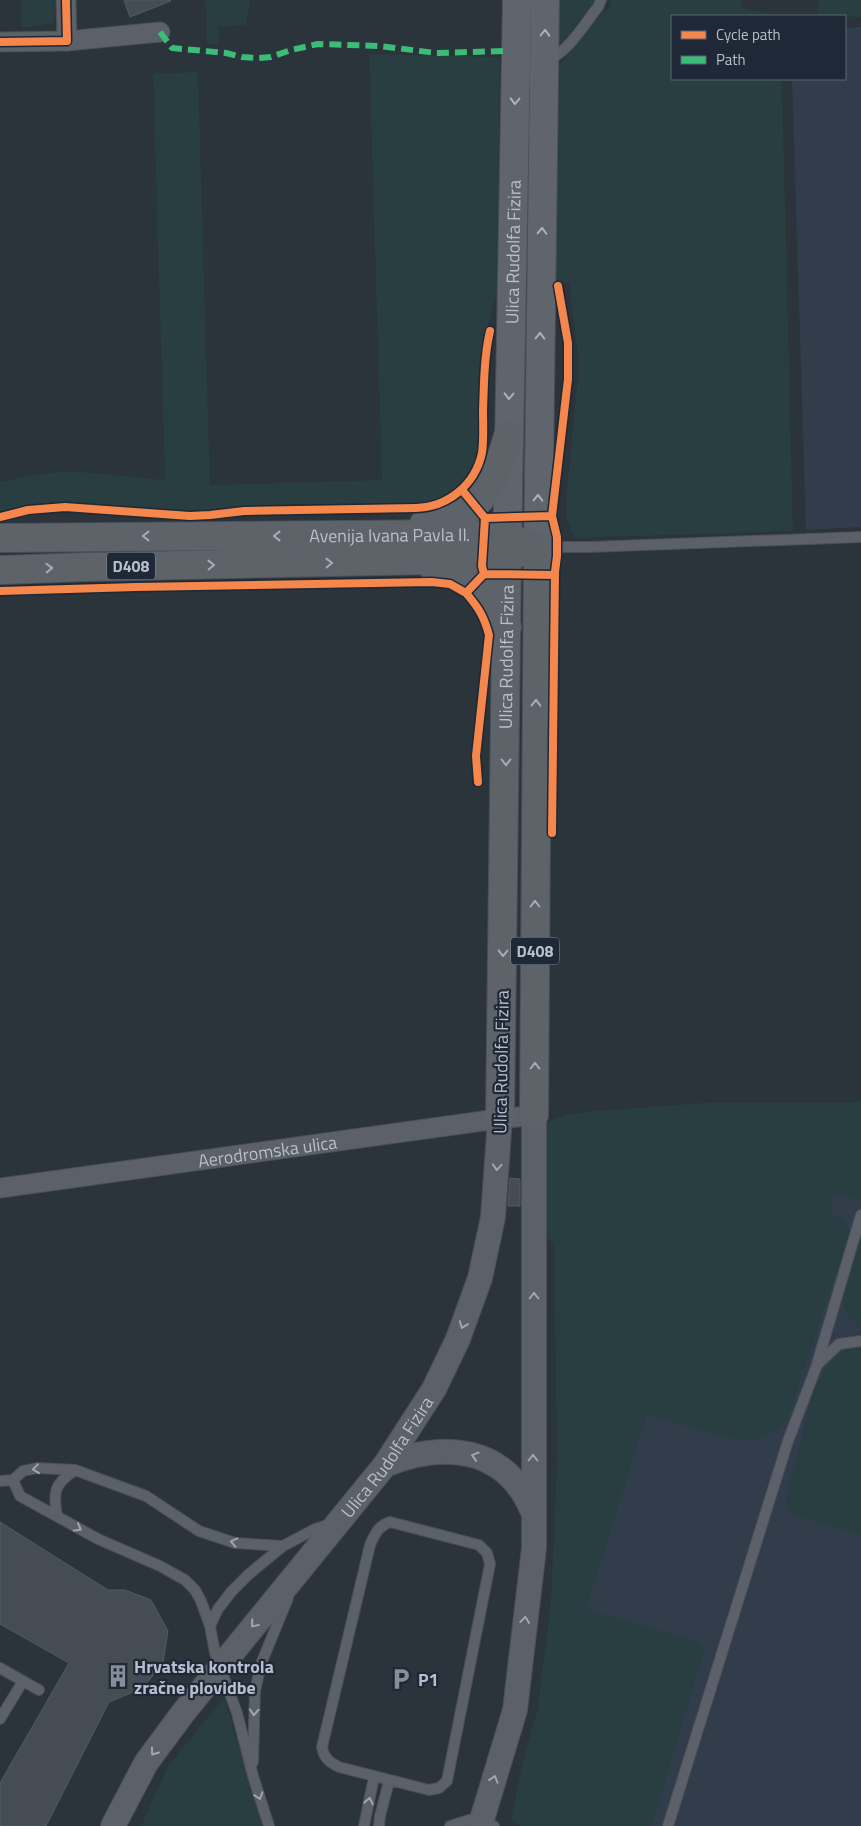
<svg xmlns="http://www.w3.org/2000/svg" width="861" height="1826" viewBox="0 0 861 1826" font-family="'Titillium Web',sans-serif">
<style>
.airport{fill:#323d4b}
.green{fill:#283e41}
.building{fill:#454c53;stroke:#535a62}
.lines{fill:none;stroke-linecap:round;stroke-linejoin:round}
.service-casing{stroke:#494f55;stroke-width:12}
.minor-casing{stroke:#494f55;stroke-width:21}
.tertiary-casing{stroke:#494f55;stroke-width:26}
.secondary-casing{stroke:#494f55;stroke-width:30}
.primary-casing{stroke:#494f57;stroke-width:30}
.service{stroke:#5c6068;stroke-width:10}
.minor{stroke:#5c6068;stroke-width:19}
.tertiary{stroke:#5c6068;stroke-width:24}
.secondary{stroke:#60656d;stroke-width:28}
.primary{stroke:#5e636a;stroke-width:28}
.quiet{stroke:#3abd76;stroke-width:6;stroke-dasharray:12 6;stroke-linecap:butt}
.cycleway-casing{stroke:#1e2836;stroke-width:11}
.cycleway{stroke:#f5874c;stroke-width:8}
.oneway{stroke:#a9b2bd}
.oneway2{stroke:#a4adb8}
.oneway3{stroke:#a0a7b2}
.labels{text-anchor:middle;dominant-baseline:central;stroke-width:4.5;stroke-linejoin:round;paint-order:stroke}
.shield{fill:#1e2836;stroke:#88929e;stroke-width:1}
.shield-label{font-size:16px;font-weight:bold;fill:#b6bfcb}
.street-label{font-size:18px;fill:#b6bfcb;stroke:#1e2836}
.poi-label{font-size:18px;font-weight:bold;fill:#b6bfcb;stroke:#1e2836;text-anchor:start}
</style>
<rect width="100%" height="100%" fill="#2b333b"/>
<path class="airport" d="M861 27V527L806 530 792 79H845V28Z
M861 1112V1826H523L569 1539 575 1133Z"/>
<path class="green" d="M22 0H55L54 23 22 28Z
M206 0H250L246 25 219 27 218 45 207 44Z
M556 0H596L562 42H558Z
M610 0H741V7L773 16H672V79H782L793 531 574 538 567 519V489L579 365 569 282 551 281 558 65 566 58 583 32 610 6Z
M818 0H861V17L818 16Z
M369 54 496 57 500 60 497 293 485 335 480 363 478 448 474 462 469 474 460 484 438 499 420 503 249 505 207 511 191 512 60 503 35 504 0 513V482C23 477 45 472 69 472 101 472 133 478 165 480L153 74 198 72 210 485 382 480Z
M861 1102V1200L835 1195 830 1214 843 1219 850 1230 788 1419C778 1428 770 1437 756 1439 732 1444 672 1421 647 1414L586 1609 700 1642 704 1650 652 1826H521L511 1821 522 1765 538 1707 551 1600 557 1462 554 1243 542 1234V1129L548 1122 566 1115 594 1111 703 1103Z
M861 1237V1328C855 1323 848 1317 845 1310 839 1294 856 1254 861 1237Z
M861 1348V1535L791 1514 785 1500 815 1386 829 1362 848 1349Z
M224 1698 264 1826H141L168 1766Z"/>
<path class="building" d="M124 0H170L171 1 130 17Z
M510 1178 520 1179V1206H508Z
M0 1522 108 1590H125L151 1600 168 1631 163 1662 143 1688 109 1702 46 1826H0V1783L69 1663 0 1624Z"/>
<g class="lines">
<defs>
<path id="service" d="M547 60C567 54 585 23 598 7L601 0
M540 547H590L861 537
M817 1364 861 1215
M13 1480 20 1496 98 1539 160 1566 185 1580 195 1590 201 1601 210 1626
M0 1481 13 1480 23 1471 37 1468 75 1470 146 1496 199 1531 235 1543 283 1546
M57 1516C53 1492 54 1484 75 1470
M390 1522 479 1545 487 1553 490 1564 447 1781 439 1788 429 1790 339 1767C329 1762 324 1758 322 1747L370 1545C375 1534 378 1526 390 1522Z
M0 1668 39 1690
M0 1719 23 1681
M253 1762 255 1691 261 1664 288 1598
M269 1826 253 1776 237 1713 215 1653 210 1626 218 1609 232 1591 249 1574 283 1546 315 1529 331 1524
M364 1826 374 1777
M379 1826 380 1816 389 1781
M450 1826 469 1820 494 1826
M668 1826 788 1441 817 1365 839 1344 861 1341"/>
<g id="minor">
<path d="M66 0 67 41"/>
<path d="M0 42 67 41 160 32"/>
<path id="s1" d="M0 1188 483 1121 534 1115"/>
</g>
<g id="tertiary">
<path d="M385 1465C443 1441 505 1446 532 1510"/>
<path id="s2" d="M113 1826 146 1763 183 1713 385 1465 434 1389 458 1339 480 1278 493 1217 500 1118"/>
<path d="M480 1826 515 1710 534 1548V1115"/>
</g>
<g id="secondary">
<path d="M538 547 545 0"/>
<path id="s3" d="M507 556 517 0"/>
</g>
<g id="primary">
<path d="M424 524C479 522 495 483 508 436"/>
<path id="s4" d="M0 538 466 534 508 538 538 547"/>
<path d="M434 569C475 570 490 594 507 627"/>
<path d="M0 570 85 567 483 559 507 556 525 551"/>
<path d="M534 1115 538 547"/>
<path id="s5" d="M500 1118 507 556"/>
</g>
</defs>
<use href="#service" class="service-casing"/>
<use href="#minor" class="minor-casing"/>
<use href="#tertiary" class="tertiary-casing"/>
<use href="#secondary" class="secondary-casing"/>
<use href="#primary" class="primary-casing"/>
<use href="#service" class="service"/>
<use href="#minor" class="minor"/>
<use href="#tertiary" class="tertiary"/>
<use href="#secondary" class="secondary"/>
<use href="#primary" class="primary"/>
<path class="quiet" d="M160 32 172 48 226 53 242 57 259 58 271 57 291 50 318 44 380 46 436 53 505 51"/>
<defs>
<path id="cycleway" d="M0 42 67 41 66 0
M462 490 485 518 482 566 484 574
M0 517 28 510 65 507 190 516 210 515 244 511 416 508C448 507 475 485 482 453 484 439 483 425 483 411 484 384 484 357 490 331
M485 518 552 516 568 379V343L558 286
M0 591 136 587 432 582 450 584 466 593 484 574 555 575
M466 593C478 607 484 616 489 635L476 756 478 782
M552 833 555 572 557 556V537L552 516"/>
</defs>
<use href="#cycleway" class="cycleway-casing"/>
<use href="#cycleway" class="cycleway"/>
</g>
<defs><path id="oneway-chevron" d="M-2-3.5L2.5 0L-2 3.5" fill="none" stroke-width="1.6" stroke-linecap="round" stroke-linejoin="round" transform="scale(1.25)"/></defs>
<g class="oneway">
<use href="#oneway-chevron" transform="translate(545 33) rotate(-89)"/>
<use href="#oneway-chevron" transform="translate(515 101) rotate(91)"/>
<use href="#oneway-chevron" transform="translate(542 231) rotate(-89)"/>
<use href="#oneway-chevron" transform="translate(540 336) rotate(-89)"/>
<use href="#oneway-chevron" transform="translate(509 396) rotate(91)"/>
<use href="#oneway-chevron" transform="translate(538 498) rotate(-89)"/>
</g>
<g class="oneway2">
<use href="#oneway-chevron" transform="translate(146 536) rotate(-180)"/>
<use href="#oneway-chevron" transform="translate(277 536) rotate(-180)"/>
<use href="#oneway-chevron" transform="translate(329 563) rotate(-1)"/>
<use href="#oneway-chevron" transform="translate(211 565) rotate(-1)"/>
<use href="#oneway-chevron" transform="translate(49 568) rotate(-2)"/>
<use href="#oneway-chevron" transform="translate(536 703) rotate(-89)"/>
<use href="#oneway-chevron" transform="translate(506 762) rotate(90)"/>
<use href="#oneway-chevron" transform="translate(535 904) rotate(-90)"/>
<use href="#oneway-chevron" transform="translate(503 953) rotate(91)"/>
<use href="#oneway-chevron" transform="translate(535 1066) rotate(-90)"/>
</g>
<g class="oneway3">
<use href="#oneway-chevron" transform="translate(497 1167) rotate(94)"/>
<use href="#oneway-chevron" transform="translate(534 1296) rotate(-90)"/>
<use href="#oneway-chevron" transform="translate(463 1325) rotate(110)"/>
<use href="#oneway-chevron" transform="translate(475 1456) rotate(-163)"/>
<use href="#oneway-chevron" transform="translate(533 1458) rotate(-90)"/>
<use href="#oneway-chevron" transform="translate(36 1469) rotate(173)"/>
<use href="#oneway-chevron" transform="translate(78 1528) rotate(29)"/>
<use href="#oneway-chevron" transform="translate(234 1542) rotate(-167)"/>
<use href="#oneway-chevron" transform="translate(525 1620) rotate(-83)"/>
<use href="#oneway-chevron" transform="translate(254 1624) rotate(130)"/>
<use href="#oneway-chevron" transform="translate(254 1712) rotate(93)"/>
<use href="#oneway-chevron" transform="translate(154 1752) rotate(126)"/>
<use href="#oneway-chevron" transform="translate(494 1779) rotate(-73)"/>
<use href="#oneway-chevron" transform="translate(259 1796) rotate(72)"/>
<use href="#oneway-chevron" transform="translate(369 1801) rotate(-79)"/>
</g>
<defs>
<symbol id="building-bare" viewBox="-9 -9 18 18"><path d="M-4-6H4V6H1V3H-1V6H-4ZM-2.5-4.3h1.7v1.8h-1.7ZM.8-4.3h1.7v1.8H.8ZM-2.5-1h1.7V.8h-1.7ZM.8-1h1.7V.8H.8Z" fill="#858e99" stroke="#1e2836" stroke-width="2.5" paint-order="stroke"/></symbol>
<symbol id="parking-bare" viewBox="-9 -9 18 18"><path d="M-3.5-5.5H1a3.5 3.5 0 0 1 0 7H-1V5.5H-3.5ZM-1-3.4V-.6H.8a1.4 1.4 0 0 0 0-2.8Z" fill="#858e99" stroke="#1e2836" stroke-width="2.5" paint-order="stroke"/></symbol>
</defs>
<g fill-rule="evenodd">
<use href="#building-bare" x="102" y="1660" width="32" height="32"/>
<use href="#parking-bare" x="385" y="1663" width="32" height="32"/>
</g>
<g class="labels">
<g class="shield">
<rect x="107" y="552.5" width="48" height="27" rx="4"/>
<rect x="511" y="937.5" width="48" height="27" rx="4"/>
</g>
<g class="shield-label">
<text x="131" y="566">D408</text>
<text x="535" y="951">D408</text>
</g>
<g class="street-label">
<text stroke="none"><textPath href="#s3" startOffset="304">Ulica Rudolfa Fizira</textPath></text>
<text stroke="none"><textPath href="#s4" startOffset="390">Avenija Ivana Pavla II.</textPath></text>
<text stroke="none"><textPath href="#s5" startOffset="461">Ulica Rudolfa Fizira</textPath></text>
<text transform="translate(501 1062) rotate(-89)">Ulica Rudolfa Fizira</text>
<text stroke="none"><textPath href="#s1" startOffset="270">Aerodromska ulica</textPath></text>
<text stroke="none"><textPath href="#s2" startOffset="461">Ulica Rudolfa Fizira</textPath></text>
</g>
<g class="poi-label">
<text x="134" y="1666">Hrvatska kontrola<tspan x="134" dy="21">zračne plovidbe</tspan></text>
<text x="418" y="1679">P1</text>
</g>
</g>
<rect x="671" y="15" width="175" height="65" fill="#1e2836" stroke="#5b6472"/>
<rect x="681" y="31" width="25" height="8" fill="#f5874c" stroke="#5b6472"/>
<text x="716" y="40" font-size="15" fill="#b6bfcb">Cycle path</text>
<rect x="681" y="56" width="25" height="8" fill="#3abd76" stroke="#5b6472"/>
<text x="716" y="65" font-size="15" fill="#b6bfcb">Path</text>
</svg>
